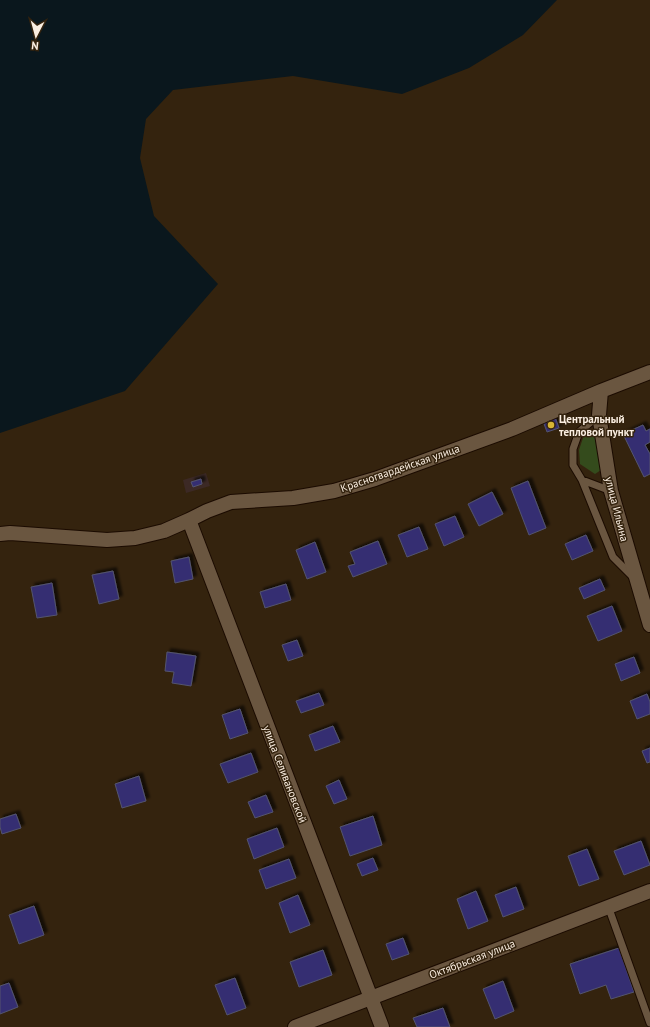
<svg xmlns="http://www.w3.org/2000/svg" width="650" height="1027" viewBox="0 0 650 1027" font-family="'PT Sans',sans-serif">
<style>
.industrial{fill:#3c2925}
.green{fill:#344b1c}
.water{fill:#0a171d}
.building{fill:#362f72;stroke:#53546e;filter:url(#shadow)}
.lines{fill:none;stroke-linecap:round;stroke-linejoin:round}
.lane-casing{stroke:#1b0b00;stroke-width:9}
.street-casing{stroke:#1b0b00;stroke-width:16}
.lane{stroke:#6a5640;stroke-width:7}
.street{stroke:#6a5640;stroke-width:14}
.poi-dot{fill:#d7b434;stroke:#34230e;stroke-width:1.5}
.labels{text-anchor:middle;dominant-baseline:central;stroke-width:3;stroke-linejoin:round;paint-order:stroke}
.poi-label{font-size:11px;font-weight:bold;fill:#faeee1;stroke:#34230e;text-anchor:start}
.street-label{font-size:11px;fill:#faeee1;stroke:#34230e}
</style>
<defs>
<filter id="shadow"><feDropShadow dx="3.5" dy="-3.5" stdDeviation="1" flood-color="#0009"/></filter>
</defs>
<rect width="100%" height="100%" fill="#34230e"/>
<path class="industrial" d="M206 473 210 486 186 493 183 480Z"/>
<path class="green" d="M596 429 601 470 595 474 580 464 579 450 584 435Z"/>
<path class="water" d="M0 0H557L523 35 469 68 402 94 293 76 173 90 146 119 140 158 154 216 218 284 125 391 0 433Z"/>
<path class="building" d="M555 417 559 428 547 432 543 421Z
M643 425 646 431 650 429V442L645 445 650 454V474L644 477 623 434Z
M201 479 202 484 193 487 191 482Z
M528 481 546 528 529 535 511 488Z
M492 492 503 514 479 526 468 504Z
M455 516 464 537 444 546 435 524Z
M419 527 428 549 407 557 398 535Z
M586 535 593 551 572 560 565 544Z
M378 541 387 564 353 577 348 566 355 564 350 552Z
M315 542 326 572 307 579 296 550Z
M189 557 193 579 175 583 171 561Z
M113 571 119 599 99 604 92 575Z
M600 579 605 590 584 599 579 588Z
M52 583 57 615 37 618 31 587Z
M286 584 291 600 265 608 260 592Z
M612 606 622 631 598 641 587 616Z
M297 640 303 656 288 661 282 645Z
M167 652 196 656 191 686 172 683 174 672 165 671Z
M634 657 640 673 621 681 615 664Z
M319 693 324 705 301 713 296 701Z
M647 694 650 702V714L637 719 630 701Z
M240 709 248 733 230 739 222 715Z
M333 726 340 742 315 751 309 735Z
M650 748V762L647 763 642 751Z
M251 753 258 772 228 783 220 764Z
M139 776 146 801 122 808 115 784Z
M339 780 347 799 334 804 326 786Z
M266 795 273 812 255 818 248 802Z
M16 814 21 828 2 834 0 827V819Z
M373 816 382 845 350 856 340 827Z
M277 828 284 847 254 859 247 839Z
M641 841 650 865 624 875 614 851Z
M587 849 599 879 579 886 568 856Z
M373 858 378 870 362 876 357 864Z
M289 859 296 878 266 889 259 870Z
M516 887 524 909 503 917 495 895Z
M476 891 488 921 468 929 457 899Z
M298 895 310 925 290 933 279 903Z
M34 906 44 935 19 944 9 915Z
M403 938 409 954 392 960 386 944Z
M619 948 634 992 611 999 606 985 580 994 570 964Z
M323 950 332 975 299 987 290 962Z
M235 978 246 1008 227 1015 215 985Z
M503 981 514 1011 495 1019 483 989Z
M9 983 18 1007 0 1014V986Z
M443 1008 450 1027H417L413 1018Z"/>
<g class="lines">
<defs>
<path id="lane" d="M599 415 579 432 573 449V465L582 480 611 491
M582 480 613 557 632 576
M608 906 650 1023"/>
<path id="street" d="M601 391 599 415 611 491 650 625
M189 520 382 1027
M0 534 10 533 107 540 135 538 164 531 189 520 207 511 231 502 293 498 334 491 375 479 512 429 601 391 650 372
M295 1027 650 891"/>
</defs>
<use href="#lane" class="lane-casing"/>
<use href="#street" class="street-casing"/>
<use href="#lane" class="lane"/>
<use href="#street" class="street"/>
</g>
<circle class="poi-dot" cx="551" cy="425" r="4"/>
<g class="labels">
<g class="poi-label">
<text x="559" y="419">Центральный<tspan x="559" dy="13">тепловой пункт</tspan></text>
</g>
<g class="street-label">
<text transform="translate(400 468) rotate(-19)">Красногвардейская улица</text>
<text transform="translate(617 509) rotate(76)">улица Ильина</text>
<text transform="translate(285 774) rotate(69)">улица Селивановской</text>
<text transform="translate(472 959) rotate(-21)">Октябрьская улица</text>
</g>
</g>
<g transform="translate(36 36) rotate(186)" stroke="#34230e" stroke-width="3" paint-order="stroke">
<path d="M0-3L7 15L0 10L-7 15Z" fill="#faeee1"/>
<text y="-6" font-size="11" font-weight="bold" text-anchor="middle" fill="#faeee1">N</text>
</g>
</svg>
